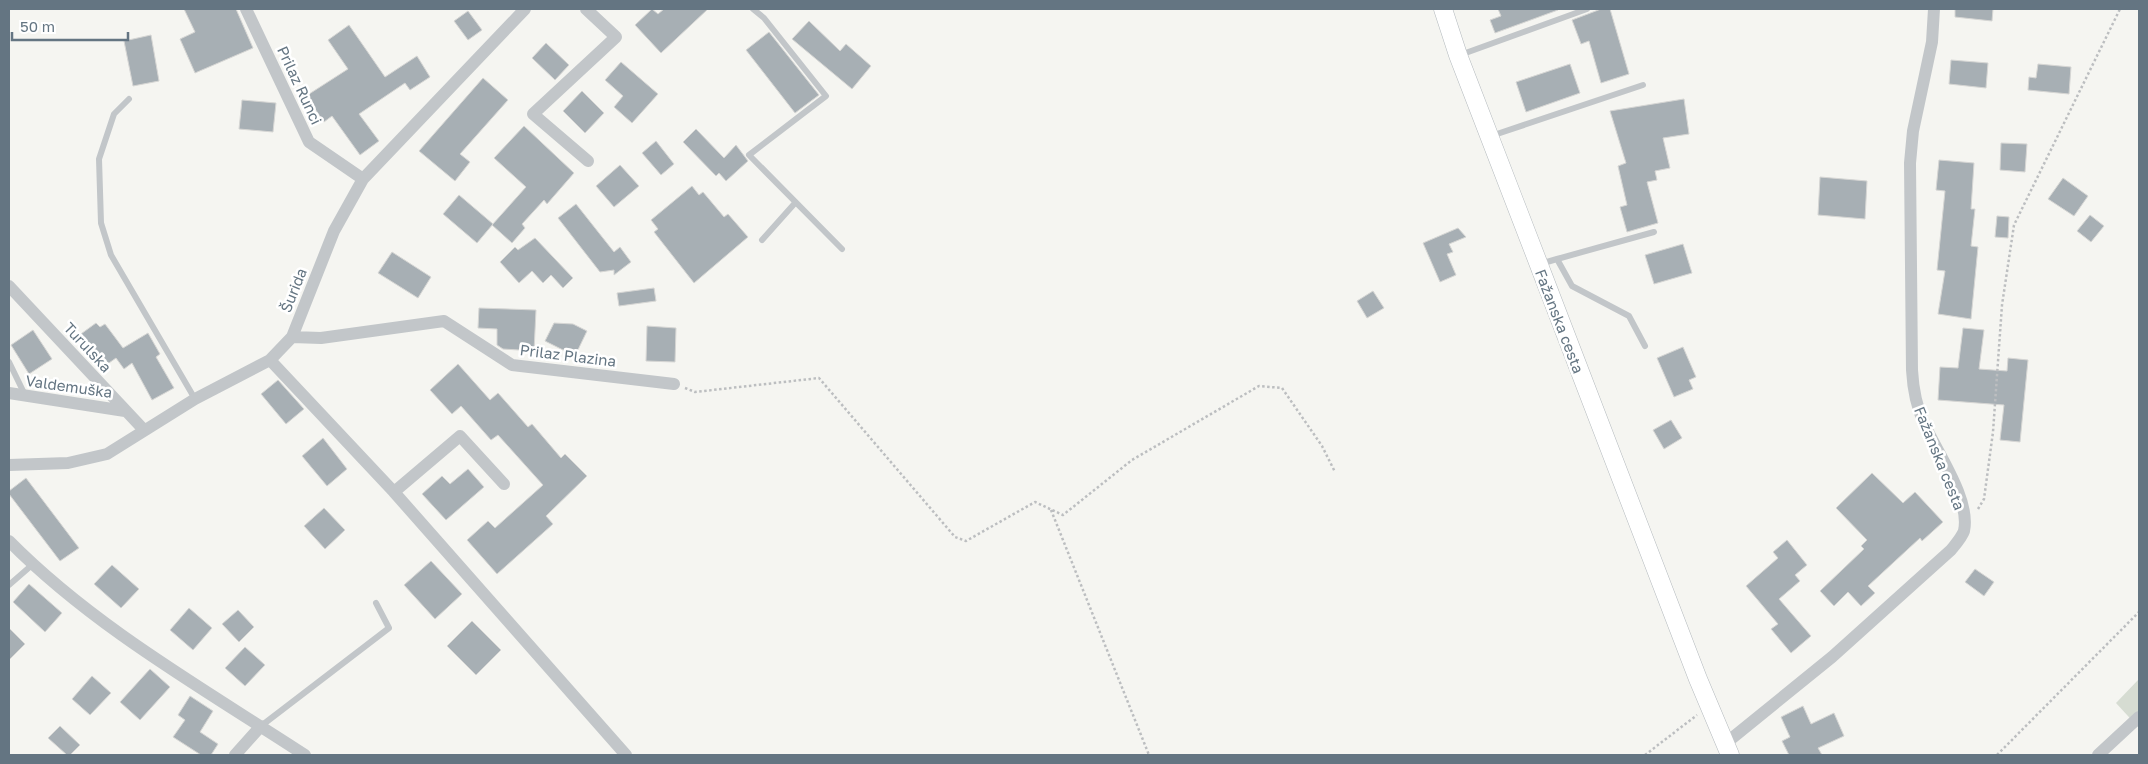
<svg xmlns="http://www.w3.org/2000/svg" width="2148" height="764" viewBox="0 0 2148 764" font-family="'Golos Text',sans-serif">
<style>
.green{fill:#d6dcd2}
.building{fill:#a7afb4;stroke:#d6d6d4}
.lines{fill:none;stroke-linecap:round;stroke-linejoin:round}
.secondary-casing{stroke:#b4babe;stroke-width:19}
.path{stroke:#bcbec0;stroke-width:2.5;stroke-dasharray:2.5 2.5;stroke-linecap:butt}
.lane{stroke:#c2c6c9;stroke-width:6}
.street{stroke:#c2c6c9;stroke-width:12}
.secondary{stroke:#fff;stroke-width:18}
.labels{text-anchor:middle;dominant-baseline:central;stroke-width:5;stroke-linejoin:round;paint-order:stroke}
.street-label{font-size:15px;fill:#647582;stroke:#fff}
</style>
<rect width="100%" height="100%" fill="#f5f5f1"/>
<path class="green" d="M2139 679V728L2116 703Z"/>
<path class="building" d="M184 9H236L253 48 195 73 180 39 195 32Z
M652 9 658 14 664 9H708L661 53 635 25Z
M1498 9H1558V10L1495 33 1490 20 1501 16Z
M1601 9H1610L1629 74 1601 83 1589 41 1581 44 1572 20Z
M1955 9H1993L1992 21 1955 17Z
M468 11 482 30 468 40 454 21Z
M809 21 840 51 846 44 871 66 852 89 792 39Z
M349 25 385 77 417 56 430 77 410 90 405 83 359 114 379 141 360 155 332 116 324 122 306 96 348 69 328 40Z
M769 32 819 95 795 113 746 50Z
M151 35 159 81 133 86 124 41Z
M546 43 569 65 555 80 532 58Z
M1951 60 1988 63 1986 88 1949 84Z
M621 62 658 94 632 123 614 107 623 96 605 80Z
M1570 64 1580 93 1526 112 1516 82Z
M2038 64 2071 67 2069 94 2028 90 2029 77 2036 78Z
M483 78 508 100 460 154 470 162 455 181 419 151Z
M582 91 604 113 585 133 563 111Z
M1684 99 1689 134 1663 138 1670 168 1655 171 1657 180 1647 182 1658 223 1627 232 1620 207 1627 205 1618 166 1626 163 1610 111Z
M242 100 276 103 273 132 239 129Z
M524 126 574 173 547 204 544 200 522 224 525 228 512 243 492 225 526 187 494 158Z
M696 129 724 158 736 145 748 161 726 181 719 173 716 176 683 142Z
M656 141 674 164 661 175 642 153Z
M2001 143 2027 144 2025 172 2000 170Z
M1939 160 1974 163 1971 209H1975L1971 246 1978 247 1971 319 1938 314 1945 271 1937 270 1945 191 1936 190Z
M620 165 639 186 614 207 596 186Z
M1820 177 1867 181 1865 219 1818 215Z
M2063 178 2088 196 2074 216 2048 199Z
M692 186 699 195 703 192 724 217 728 214 748 237 694 283 654 232 658 229 651 220Z
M459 195 493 224 477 243 443 214Z
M576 204 614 252 620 247 631 262 614 275V270L600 272 558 218Z
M2090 215 2104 226 2091 242 2077 231Z
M1997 216 2009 217 2008 238 1995 237Z
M1458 228 1466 237 1449 244 1453 252 1447 254 1456 275 1440 282 1423 243Z
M535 238 573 278 563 288 551 275 543 283 532 271 519 283 500 262 515 247 518 250Z
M1683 244 1692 273 1654 284 1645 255Z
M392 252 431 277 418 298 378 273Z
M654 288 656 301 619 306 617 293Z
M1373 291 1384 308 1367 318 1357 301Z
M479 308 536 310 534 351 503 349 497 345V329L478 328Z
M96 323 100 327 105 324 123 348 148 333 160 354 156 357 174 388 152 400 132 363 124 369 116 358 99 370 74 339Z
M554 323 573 324 587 331 575 356 545 341Z
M647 326 676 328 675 362 646 361Z
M1963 328 1984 330 1979 369 2007 371 2008 358 2028 360 2020 442 2000 440 2004 405 1938 400 1940 367 1958 368Z
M33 330 52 359 29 374 11 345Z
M1683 347 1696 377 1689 380 1693 389 1674 397 1657 358Z
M458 364 490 400 498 393 528 427 532 424 561 458 565 454 587 476 546 516 553 524 497 574 467 540 488 521 495 528 543 485 498 435 491 440 461 406 452 414 430 390Z
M278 380 304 409 286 424 261 394Z
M1671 420 1682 438 1664 449 1653 430Z
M323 438 347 469 327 486 302 456Z
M468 469 484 487 446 520 422 494 442 476 450 484Z
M1872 473 1903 503 1915 492 1943 522 1922 541 1920 538 1868 586 1875 593 1861 606 1848 592 1834 606 1820 591 1864 549 1861 546 1867 540 1836 508Z
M26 478 79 548 60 561 9 494V491Z
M324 508 345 530 325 549 304 526Z
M1787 540 1807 565 1795 575 1800 581 1779 599 1811 636 1791 653 1771 629 1778 624 1746 586 1778 558 1773 552Z
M431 561 462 594 435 619 404 585Z
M112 565 139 589 121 608 94 584Z
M1975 569 1994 582 1984 596 1965 582Z
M29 584 62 613 45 632 13 602Z
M189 608 212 628 193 650 170 630Z
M238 610 254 627 239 642 222 624Z
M472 621 501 650 476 675 447 646Z
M9 628 25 644 9 660Z
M245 647 265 665 245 686 225 668Z
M150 669 170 687 140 720 120 702Z
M92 676 111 693 90 715 72 699Z
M190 696 213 711 200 732 218 744 211 755H201L173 737 185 720 178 715Z
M1803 706 1811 724 1834 713 1844 736 1818 748 1822 755H1789L1782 741 1790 737 1781 717Z
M60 726 80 745 70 755H67L48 738Z"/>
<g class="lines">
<defs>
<path id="secondary" d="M1443 9 1458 55 1539 265 1698 679 1730 755"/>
</defs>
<use href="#secondary" class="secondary-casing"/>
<path class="path" d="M685 388 695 392 819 378 955 537 966 541 1035 502 1063 515 1132 460 1259 386 1282 388 1322 446 1335 472
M1978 509 1984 499 1993 432 2002 305 2014 225 2120 9
M1051 510 1149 755
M1645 755 1697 715
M1997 755 2139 612"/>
<path class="lane" d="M753 9 764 18 826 96 749 155 842 249
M1460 55 1587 9
M129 99 114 114 99 159 101 223 111 255 195 399
M1491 136 1643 85
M762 240 795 203
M1557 259 1654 232
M1540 264 1557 259 1572 286 1629 316 1645 346
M9 362 25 395
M9 585 32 565
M261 726 389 628 376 603"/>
<path class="street" d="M246 9 309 142 363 179
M586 9 616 37 533 114 588 161
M9 286 144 430
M292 337 321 338 444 321 512 365 674 384
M270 360 394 492 626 755
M9 393 125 411
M9 465 68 463 107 454 195 399 270 360 292 337 334 231 363 179 525 9
M394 492 460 436 504 484
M9 541C94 627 204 689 305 755
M1726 743 1832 657 1951 550C1955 545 1962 537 1964 531 1971 499 1936 451 1924 423 1916 406 1913 388 1912 370L1910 163 1913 131 1932 42 1934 9
M235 755 261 726
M2098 755 2139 717"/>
<use href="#secondary" class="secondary"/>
</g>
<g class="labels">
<g class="street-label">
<text transform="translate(300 85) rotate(65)">Prilaz Runci</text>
<text transform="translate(293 290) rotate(-68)">Šurida</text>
<text transform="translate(1560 321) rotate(69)">Fažanska cesta</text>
<text transform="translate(88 347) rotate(47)">Turulska</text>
<text transform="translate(568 355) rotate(7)">Prilaz Plazina</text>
<text transform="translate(69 386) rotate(8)">Valdemuška</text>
<text transform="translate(1940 458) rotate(68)">Fažanska cesta</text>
</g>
</g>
<rect width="2148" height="764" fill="none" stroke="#647582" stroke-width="20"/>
<path d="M12 32v8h116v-8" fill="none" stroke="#647582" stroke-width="2.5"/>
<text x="20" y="32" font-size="15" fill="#647582" stroke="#ffffff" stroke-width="4" paint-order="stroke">50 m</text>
</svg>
